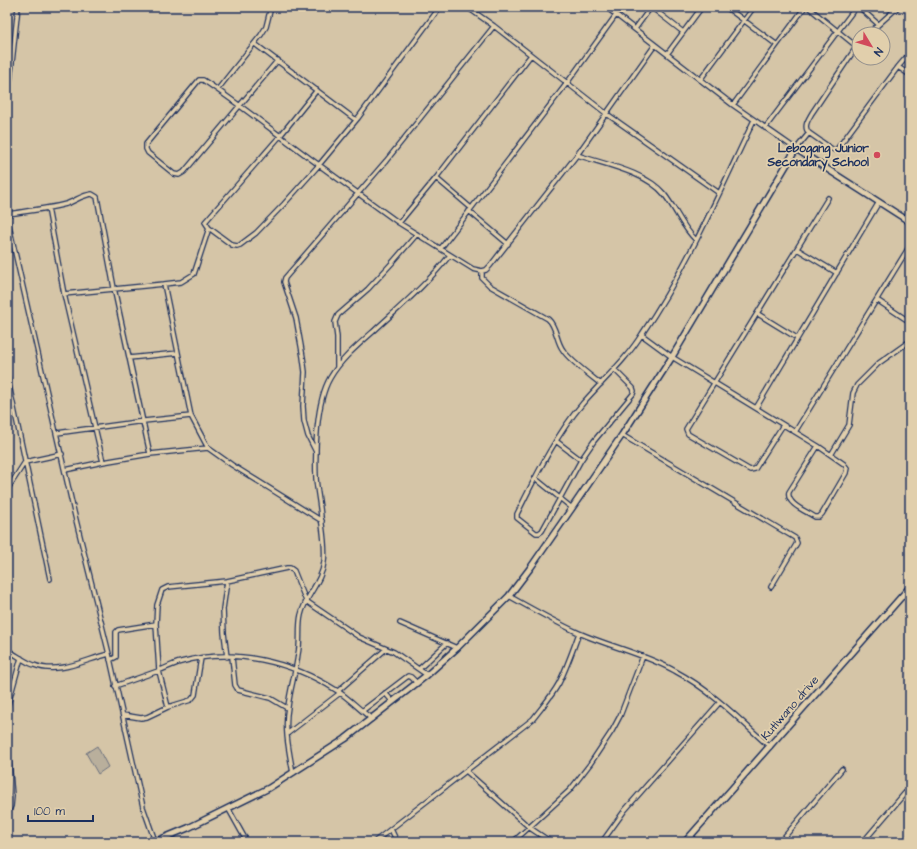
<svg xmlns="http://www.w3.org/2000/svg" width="917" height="849" viewBox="0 0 917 849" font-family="'Architects Daughter',sans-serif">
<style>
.green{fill:#b9af9c;stroke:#6a6f7d}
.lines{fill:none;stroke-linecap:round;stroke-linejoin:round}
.street-casing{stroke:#1b2f5e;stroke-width:6}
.secondary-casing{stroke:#1b2f5e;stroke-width:8}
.street{stroke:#e1cfac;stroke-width:3.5}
.secondary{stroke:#e1cfac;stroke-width:5}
.poi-dot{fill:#d1495b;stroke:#e1cfac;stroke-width:1.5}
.labels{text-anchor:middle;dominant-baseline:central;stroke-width:3.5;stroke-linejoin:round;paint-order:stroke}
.poi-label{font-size:12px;font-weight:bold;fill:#1b2f5e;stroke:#e1cfac;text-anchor:end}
.street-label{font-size:12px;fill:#1b2f5e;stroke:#e1cfac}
</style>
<rect width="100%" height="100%" fill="#d5c5a7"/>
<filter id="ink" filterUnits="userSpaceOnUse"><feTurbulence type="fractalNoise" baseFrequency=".025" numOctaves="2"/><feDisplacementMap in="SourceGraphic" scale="8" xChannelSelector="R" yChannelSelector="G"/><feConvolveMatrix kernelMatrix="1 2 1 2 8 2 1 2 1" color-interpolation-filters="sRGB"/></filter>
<g filter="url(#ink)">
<path class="green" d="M97 746 108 767 98 774 86 753Z"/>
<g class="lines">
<defs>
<path id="street" d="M440 7 358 118 319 165 399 223 473 269 482 271 486 270 490 266 577 155 655 45
M467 7 494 26 607 114 719 193
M606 7 733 105 796 149 809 133 832 149 835 150 837 149 898 67 910 53
M651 7 683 32
M726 7 777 45
M808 7 856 46
M859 7 878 24
M635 29 651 7
M868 34 898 7
M255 44 356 120
M667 54 702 7
M278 60 184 172 179 175 174 174 148 153 146 149V144L199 80H203C243 106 280 137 319 165L284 204 256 233 240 245 237 246 232 245 209 228 205 222 280 136 317 90
M898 67 910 75
M700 80 754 7
M218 89 261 35 266 27 271 7
M733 105 805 7
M7 109 18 7
M765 128 856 7
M809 133C803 127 808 120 812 113L859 43
M577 155C604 164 646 172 664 194 676 209 682 227 696 240
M436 178 471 208
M48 208 64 294 103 462
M469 211 508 244
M7 214C27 211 47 209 66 204 75 201 82 195 92 194L97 197 114 288 150 454
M7 217 74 512 109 654 143 807 155 841
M399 223 436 178 531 55
M441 248 567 83 616 15
M797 249 837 273
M482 271V278L490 286 548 319C557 327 556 341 563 350 569 360 591 376 601 384
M164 284 181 282 194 274 209 228
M64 294 164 284 191 416
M877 300 910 322
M758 314 797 338
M642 335 672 357 818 446 844 464 847 468 846 473 822 514 819 517H815C806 511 786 504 789 492L818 446
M129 358 178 353
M337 367V337L335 322 338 315 368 289 392 263 417 234
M614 369 633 388 634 391 633 394 594 441 581 460 542 531 539 533H536L517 518V514C536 476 555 436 583 403 603 380 626 360 642 334 687 268 719 193 754 120
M7 375 50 579
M756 408 879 202
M783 425 755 469 750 470 688 434 686 429 828 198
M795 432 909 247
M57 433 144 421 191 416 208 448 232 465 322 521
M622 435 795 538 797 543 771 587
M556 441 581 460
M316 452 308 436 304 421 303 406 305 372 303 357 296 318 284 282 285 278 386 161 494 26
M831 455 849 425 853 393 857 385 879 363 910 341
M65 470 103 462 150 454 208 448
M535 478 572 508
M7 490 25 462 62 454
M509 596C532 609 555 622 579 633 611 647 645 654 675 671 711 690 740 720 770 747
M400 623 457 648
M7 650C16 654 24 662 34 665 59 675 84 660 109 654
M227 657 224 633 223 609 227 581
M232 657 235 685 238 690 270 698 287 708
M110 660 116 657V632L118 630 156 624
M419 669 447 643
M115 686C130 681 144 676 158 671 166 668 173 664 181 662 233 647 292 662 336 690 349 698 360 710 372 719
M338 691 386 649
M385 693 393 702
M168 707 159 671 156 624 157 605 162 590 168 587 227 581 287 568H290L294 571 306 601 359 637 394 652 427 675
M7 708 21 658
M362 711 408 676 411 677 417 683
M123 715 141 718 147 717 168 707 191 700 195 695 201 658
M287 734 340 693
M7 737 12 796 11 806 7 814
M466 771 530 828 551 842
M293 773C289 751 284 729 288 707 290 689 296 671 298 654 301 641 298 627 301 615 305 596 322 582 324 562 326 548 323 532 321 517 320 504 317 491 316 478 315 451 316 402 330 378 341 359 359 344 375 330 401 306 428 283 450 255
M228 808 247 842
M391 829 397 842
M374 842 533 719C542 707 552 696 559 683 567 667 573 650 579 633
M513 842 570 790 590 764 612 731 620 716 643 656
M602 842 625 810 720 702
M780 842 842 769
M863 842 905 793"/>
<path id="secondary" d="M154 842 188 828 269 788 345 739 427 675 457 648 509 596 531 567 572 508 622 435 672 357 796 149 910 222
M685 842 910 587"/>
</defs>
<use href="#street" class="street-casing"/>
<use href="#secondary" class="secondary-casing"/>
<use href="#street" class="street"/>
<use href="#secondary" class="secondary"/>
</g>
</g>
<circle class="poi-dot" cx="877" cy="155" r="4"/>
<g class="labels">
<g class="poi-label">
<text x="869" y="148">Lebogang Junior<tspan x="869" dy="14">Secondary School</tspan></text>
</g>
<g class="street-label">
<text transform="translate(790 708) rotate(-49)">Kutlwano drive</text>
</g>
</g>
<rect width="917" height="849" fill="none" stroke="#e1cfac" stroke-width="24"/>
<rect x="12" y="12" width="893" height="825" fill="none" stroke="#1b2f5e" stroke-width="1.5" filter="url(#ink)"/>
<g transform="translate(871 46) rotate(128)"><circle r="19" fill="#e1cfac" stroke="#928f8d"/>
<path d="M0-3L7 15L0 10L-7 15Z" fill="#d1495b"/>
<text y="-6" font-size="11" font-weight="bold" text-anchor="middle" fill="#1b2f5e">N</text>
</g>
<path d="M28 815v6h65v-6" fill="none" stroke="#1b2f5e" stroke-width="2"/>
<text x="34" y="815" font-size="12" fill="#1b2f5e" stroke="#e1cfac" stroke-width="3" paint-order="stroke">100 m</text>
</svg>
